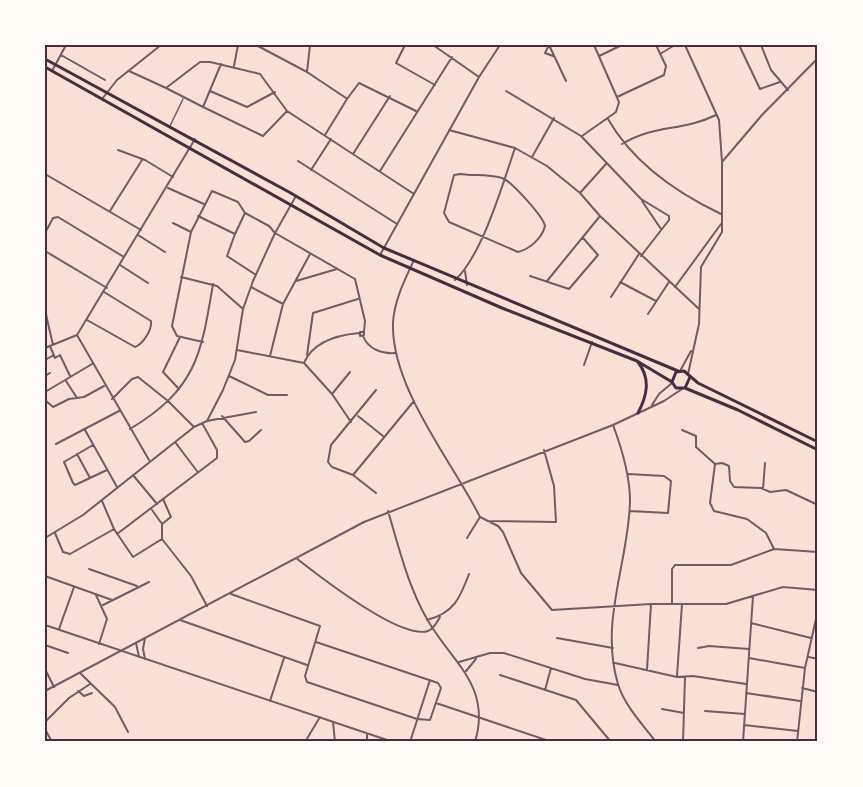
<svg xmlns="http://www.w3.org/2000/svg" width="863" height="787" viewBox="0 0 863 787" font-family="Roboto,sans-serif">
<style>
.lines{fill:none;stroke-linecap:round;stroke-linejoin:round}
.pedestrian{stroke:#755966;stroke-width:1.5}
.minor{stroke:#755966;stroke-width:2}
.tertiary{stroke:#755966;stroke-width:2}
.primary{stroke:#4a2c40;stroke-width:3}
.neatline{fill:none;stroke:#4a2c40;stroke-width:2}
</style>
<rect width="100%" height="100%" fill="#f7e1d7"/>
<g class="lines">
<path class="pedestrian" d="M660 54 675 45
M170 126 183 99"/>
<path class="minor" d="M256 45 307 72 346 98
M405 45 396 63 435 85
M433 45 479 77
M549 45 566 81
M549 45 545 53 553 56
M685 45 719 120 722 162V232L701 267 699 324 688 374
M739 45 760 89 780 82
M761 45 771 70 788 90
M61 55 105 80
M599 56 622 45
M221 64 203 107 263 136 287 111
M234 66 238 45
M52 71 66 45
M129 71 166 88 200 62H210L260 74 287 111 414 194
M307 72 310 45
M166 88 203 107
M210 91 247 107 275 92
M506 91 581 136 641 199 669 216V220L641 256
M617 97 664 75 666 66 656 45
M102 99 117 80 161 45
M608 119C633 163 675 192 721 214
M449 130 515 148 547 166 580 193 600 216 699 309
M325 135 347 99 359 83 416 111
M582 136 616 112 619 102 594 45
M622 144C655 124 681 132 716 115
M118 150 145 160 173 177
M353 154 390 96
M532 157 554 118
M298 161 397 224
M722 162 762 115 818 58
M311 170 331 139
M380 171 452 57
M45 174 141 230
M460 174C474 176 487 174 502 178 511 181 543 216 545 226 542 238 530 249 518 252L449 222 444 213 454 175Z
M168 188 204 204
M580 193 606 164
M642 201 661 229
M110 211 142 160
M198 216 235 234 227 256 256 275
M173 223 191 232
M45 233 53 218 58 217 124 257
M235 234 245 213
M138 235 165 252
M45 251 107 288
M380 255 479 77 500 45
M413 262C404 281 394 302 393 323 391 388 452 461 480 517L498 526 503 532 521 573 552 610 651 604H726L783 587 818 590
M120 265 148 283
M465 271 467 285
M530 276 569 289 598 255 583 238
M181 277 217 286 243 309
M455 280C482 256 503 183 515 148
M296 281 337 269
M547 281 600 216
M620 282 656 301
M251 287 283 304
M675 287 721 224
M611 297 639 254
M45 310 53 345
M648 314 669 282
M87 320 135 347C143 344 152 330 151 321L104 292
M360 332H364V335L360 336Z
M77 335 149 460
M363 336C368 349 382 354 395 353
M203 342 177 336 172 326 191 232 212 191 238 202 245 213 269 226 275 233 355 279 365 321 364 332
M50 346 55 358 60 355 70 376
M45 348 77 335 195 139
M237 350 304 363 332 394 351 422
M307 355 313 313 358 299
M270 356 283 304 310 254
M45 360 54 355
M304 363C313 341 338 335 359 333
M584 365 592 342
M680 371 691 351
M45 376 50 373
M229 376 268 395H287
M66 381 77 398
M179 389 163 372 180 337
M45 392 92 364
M332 394 350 372
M112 399 132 379 138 377 168 401 194 427
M45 400 53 407 69 399 84 397 104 386
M652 405 659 394 672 383
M222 416 245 442 249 441 261 430
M358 416 383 436
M207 421 256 412
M613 425C622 449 630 475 630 501 629 561 599 622 618 684 624 705 643 725 656 742
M130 429C196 389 201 356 213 284
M85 430 117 487
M682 430 696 436V447L715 464
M175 442 197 471
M56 444 119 411
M93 445 64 462 73 483 75 485 107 470
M77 454 90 478
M628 474 664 476 671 481 668 513 630 511
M133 475 157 504
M353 475 414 401
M763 489 765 463
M376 493 353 475 332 467 328 462 331 445 376 390
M102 501 114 529 133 557 162 539V524L152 510
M388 511C399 548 408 586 427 619 451 662 492 685 475 742
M487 521 556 522 554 486 544 450
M162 524 171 517 163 499
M55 533 63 552 70 554 114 529
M117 534 217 458V450L202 423
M45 538 83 515 194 427 207 421 223 390 235 360 243 309 253 281 275 233 296 196
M467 538 480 517
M162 539 191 576 207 606
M774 549 766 533 747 519 714 511 710 503 715 464 722 463 729 466 730 481 734 487 761 488 770 492 786 490 818 505
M296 558C319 576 400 640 428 631 434 629 437 622 440 617
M89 569 137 586
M45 576 112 600
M231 594 320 626 305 676 307 682 417 719 430 720 441 688 438 683 316 642
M96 595 107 619 99 644
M672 604V569L675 565H731L774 549 818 552
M103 605 149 582
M180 620 307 665
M427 620C454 613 460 598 469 574
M751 623 811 638
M59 629 74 587
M557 638 613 648
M45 645 68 653
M698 648 709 646 749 649
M809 657 818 659
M749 658 805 668
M459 662 490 653H504L585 679 618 685
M615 663 677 677 693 676 746 684
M45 669 54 687
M647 670 651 604
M466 671 476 659
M80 673 115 707 128 732
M500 675 576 700 611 742
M677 676 682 604
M802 688 818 692
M545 690 551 668
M45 691 364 522 613 425 664 401 682 389
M78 691 84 696 92 693
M746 693 800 701
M270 701 284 658
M436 703 552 742
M662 709 684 713
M705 711 745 714
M45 722 69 698 90 684
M333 722 335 742
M744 725 798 731
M45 729 52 742
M367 734V742
M305 742 320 717
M410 742 430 680
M683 742 685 677
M743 742 753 596
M797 742 805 668 816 619"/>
<path class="tertiary" d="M45 625 393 742
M145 638 143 649 145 659
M136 643 139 657"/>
<path class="primary" d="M45 59 289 192 384 248 678 371
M45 67 380 255 502 308 637 361 672 382 676 388H685L690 377
M672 382 676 372 684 371 698 383 818 442
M685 388 738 410 818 450
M638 413C647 396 651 379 638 362"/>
</g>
<rect width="863" height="787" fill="none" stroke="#fffaf5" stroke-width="93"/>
<rect x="46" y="46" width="770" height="694" class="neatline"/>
</svg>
